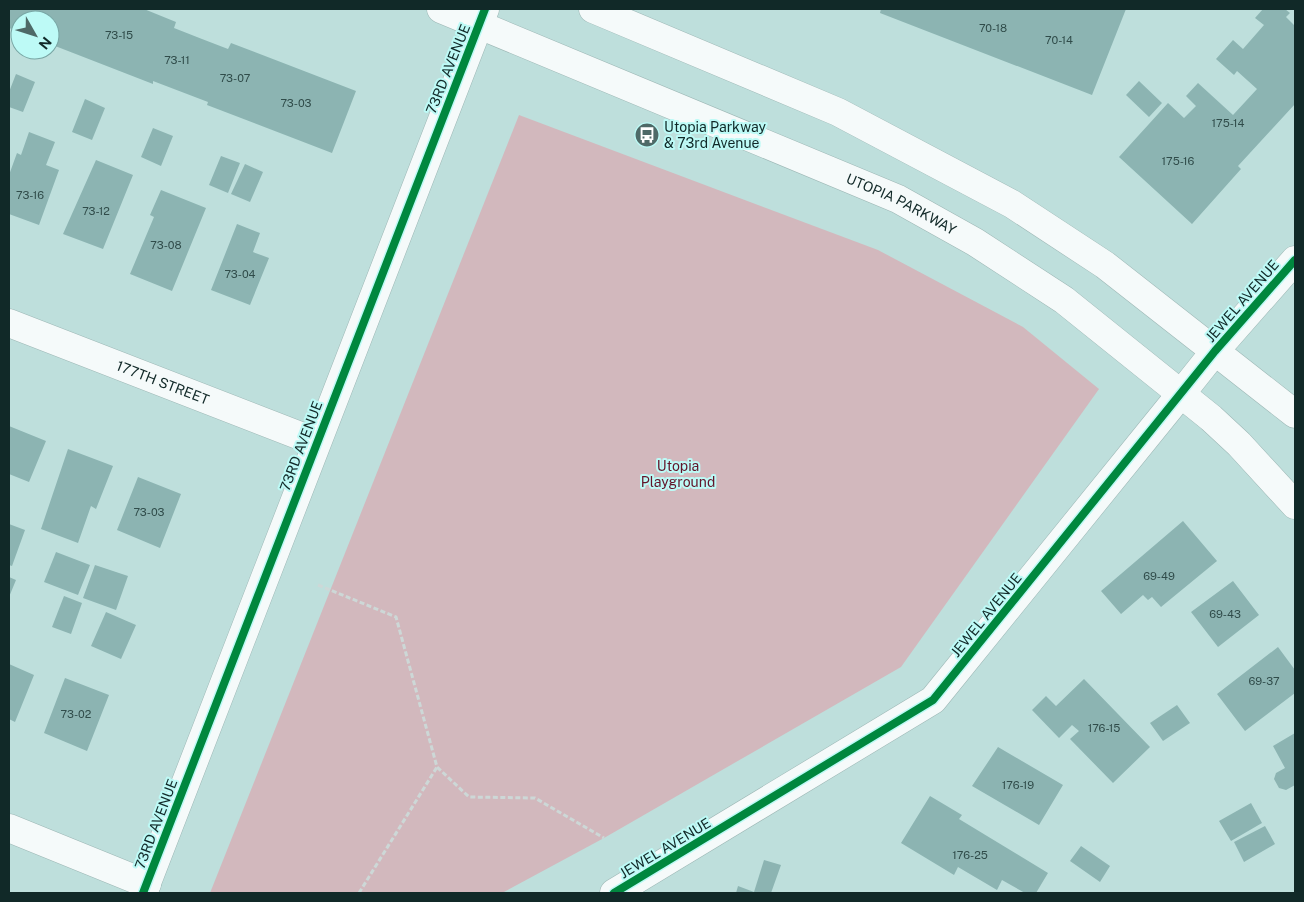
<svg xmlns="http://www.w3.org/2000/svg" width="1304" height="902" viewBox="0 0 1304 902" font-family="'Public Sans',sans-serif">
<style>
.green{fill:#d2b8bd}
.building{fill:#8cb4b2}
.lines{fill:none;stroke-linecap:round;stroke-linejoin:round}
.street-casing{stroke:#9db7b5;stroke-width:29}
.secondary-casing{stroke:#9db7b5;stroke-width:29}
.path{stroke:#cdd8d7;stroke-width:3;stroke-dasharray:5 2.5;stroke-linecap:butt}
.street{stroke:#f5fafa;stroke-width:28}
.secondary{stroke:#f5fafa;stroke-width:28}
.cycleway-casing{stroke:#bdfaf6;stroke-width:11}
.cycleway{stroke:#00873e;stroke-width:8}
.labels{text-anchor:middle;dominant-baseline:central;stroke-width:4;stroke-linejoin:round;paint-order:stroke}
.number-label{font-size:11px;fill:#304c4a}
.street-label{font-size:14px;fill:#112928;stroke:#bdfaf6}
.poi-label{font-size:14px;fill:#112928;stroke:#bdfaf6;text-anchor:start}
.park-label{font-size:14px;fill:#631429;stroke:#bdfaf6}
</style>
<rect width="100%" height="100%" fill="#bedfdc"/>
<path class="green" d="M519 115 878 250 1023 327 1099 389 901 667 604 838 502 893H210Z"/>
<path class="building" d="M9 9H144L176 22 174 28 202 39 228 49 231 43 356 91 332 153 207 105 208 102 153 81V84L50 44V20H20V32L9 28Z
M881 9H1126L1092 95 880 13Z
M1263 9H1285L1290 13 1286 17 1295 26V104L1238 166 1241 169 1192 224 1119 157 1168 103 1184 118 1196 106 1186 96 1198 83 1233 115 1257 89 1237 71 1234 75 1216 59 1233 40 1243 49 1264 25 1255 18Z
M16 74 35 82 23 112 9 107V92Z
M1139 81 1162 103 1149 117 1126 95Z
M85 99 105 108 92 140 72 132Z
M153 128 173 136 161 166 141 157Z
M29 132 55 142 46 165 59 170 39 225 9 214V175L17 153 21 155Z
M221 156 240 163 228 193 209 185Z
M96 160 133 175 103 249 63 234Z
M245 164 263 172 250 202 231 194Z
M161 190 206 208 172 291 130 274 154 217 150 215Z
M237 224 260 233 253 252 269 258 250 305 211 290Z
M9 426 46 441 29 482 9 474Z
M68 449 113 466 96 509 91 506 78 543 41 529Z
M138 477 181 494 160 548 117 530Z
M1183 521 1217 561 1161 607 1152 597 1148 600 1143 595 1121 614 1101 591Z
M9 524 25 530 12 566 9 565Z
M56 552 90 565 78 595 44 582Z
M95 565 128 576 116 610 83 598Z
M9 577 16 580 9 597Z
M1233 581 1259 615 1218 647 1191 612Z
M64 596 82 603 71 634 52 627Z
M106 612 136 625 121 659 91 646Z
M1278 647 1295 670V693L1245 731 1217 694Z
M9 664 34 675 15 722 9 719Z
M65 678 109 695 87 751 44 733Z
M1084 679 1150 747 1113 783 1070 739 1079 731 1072 725 1059 738 1032 710 1046 696 1056 706Z
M1177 705 1190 723 1163 741 1150 723Z
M1295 733V785L1286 790 1279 788 1274 779 1276 773 1285 768 1273 746Z
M998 747 1063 785 1039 825 972 786Z
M930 796 962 815 959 819 1048 873 1036 893H1025L1002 880 997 890 958 867 954 875 901 843Z
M1251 803 1262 823 1231 841 1219 821Z
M1265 826 1275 844 1244 862 1234 842Z
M1081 846 1110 866 1100 882 1070 861Z
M764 860 781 865 771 893H736L738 886 754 892Z"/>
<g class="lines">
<defs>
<g id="street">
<path id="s1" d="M9 323 316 442"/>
<path d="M9 828 147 884"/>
<path d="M614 893 933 700 1180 395"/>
</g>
<g id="secondary">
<path id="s2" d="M441 9 898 199 975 242 1064 300 1211 418 1239 444 1295 505"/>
<path d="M593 9 838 112 1012 204 1105 265 1295 414"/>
<path d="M1180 395 1215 351 1295 260"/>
<path d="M143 893 485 9"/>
</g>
</defs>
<use href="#street" class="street-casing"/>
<use href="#secondary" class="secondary-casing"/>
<path class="path" d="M318 585 396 617 437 767 469 797 535 798 604 838
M359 893 437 767"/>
<use href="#street" class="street"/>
<use href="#secondary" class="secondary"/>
<defs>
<path id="cycleway" d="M143 893 485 9
M614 893 933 700 1215 351 1295 260"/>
</defs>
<use href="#cycleway" class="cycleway-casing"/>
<use href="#cycleway" class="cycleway"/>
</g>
<defs>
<symbol id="bus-disc" viewBox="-11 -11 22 22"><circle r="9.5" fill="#4e6967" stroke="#bdfaf6"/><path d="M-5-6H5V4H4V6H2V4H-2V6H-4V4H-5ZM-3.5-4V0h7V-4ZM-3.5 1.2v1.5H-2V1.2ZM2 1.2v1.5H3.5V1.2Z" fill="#fff"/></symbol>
</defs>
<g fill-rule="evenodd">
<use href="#bus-disc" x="633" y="121" width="28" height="28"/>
</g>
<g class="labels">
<g class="number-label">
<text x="993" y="28">70-18</text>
<text x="119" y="35">73-15</text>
<text x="1059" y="40">70-14</text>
<text x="177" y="60">73-11</text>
<text x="235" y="78">73-07</text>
<text x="296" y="103">73-03</text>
<text x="1228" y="123">175-14</text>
<text x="1178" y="161">175-16</text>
<text x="30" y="195">73-16</text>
<text x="96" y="211">73-12</text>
<text x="166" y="245">73-08</text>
<text x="240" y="274">73-04</text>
<text x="149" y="512">73-03</text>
<text x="1159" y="576">69-49</text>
<text x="1225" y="614">69-43</text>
<text x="1264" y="681">69-37</text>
<text x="76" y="714">73-02</text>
<text x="1104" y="728">176-15</text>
<text x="1018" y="785">176-19</text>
<text x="970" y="855">176-25</text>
</g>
<g class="street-label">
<text transform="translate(448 69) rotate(-68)">73RD AVENUE</text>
<text stroke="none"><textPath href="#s2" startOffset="500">UTOPIA PARKWAY</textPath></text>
<text transform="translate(1242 301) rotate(-49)">JEWEL AVENUE</text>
<text stroke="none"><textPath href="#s1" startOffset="165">177TH STREET</textPath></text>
<text transform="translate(301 446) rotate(-69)">73RD AVENUE</text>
<text transform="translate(986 615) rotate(-51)">JEWEL AVENUE</text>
<text transform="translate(156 824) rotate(-69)">73RD AVENUE</text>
<text transform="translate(665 848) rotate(-31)">JEWEL AVENUE</text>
</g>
<g class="poi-label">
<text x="664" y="127">Utopia Parkway<tspan x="664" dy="16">&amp; 73rd Avenue</tspan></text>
</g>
<g class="park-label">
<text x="678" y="466">Utopia<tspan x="678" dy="16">Playground</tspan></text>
</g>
</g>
<rect width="1304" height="902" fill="none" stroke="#112928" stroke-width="20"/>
<g transform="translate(35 35) rotate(129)"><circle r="24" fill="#bdfaf6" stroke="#78a6a4"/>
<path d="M0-4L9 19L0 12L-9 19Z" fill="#4e6967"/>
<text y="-8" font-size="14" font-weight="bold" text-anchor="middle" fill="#112928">N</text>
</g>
</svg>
